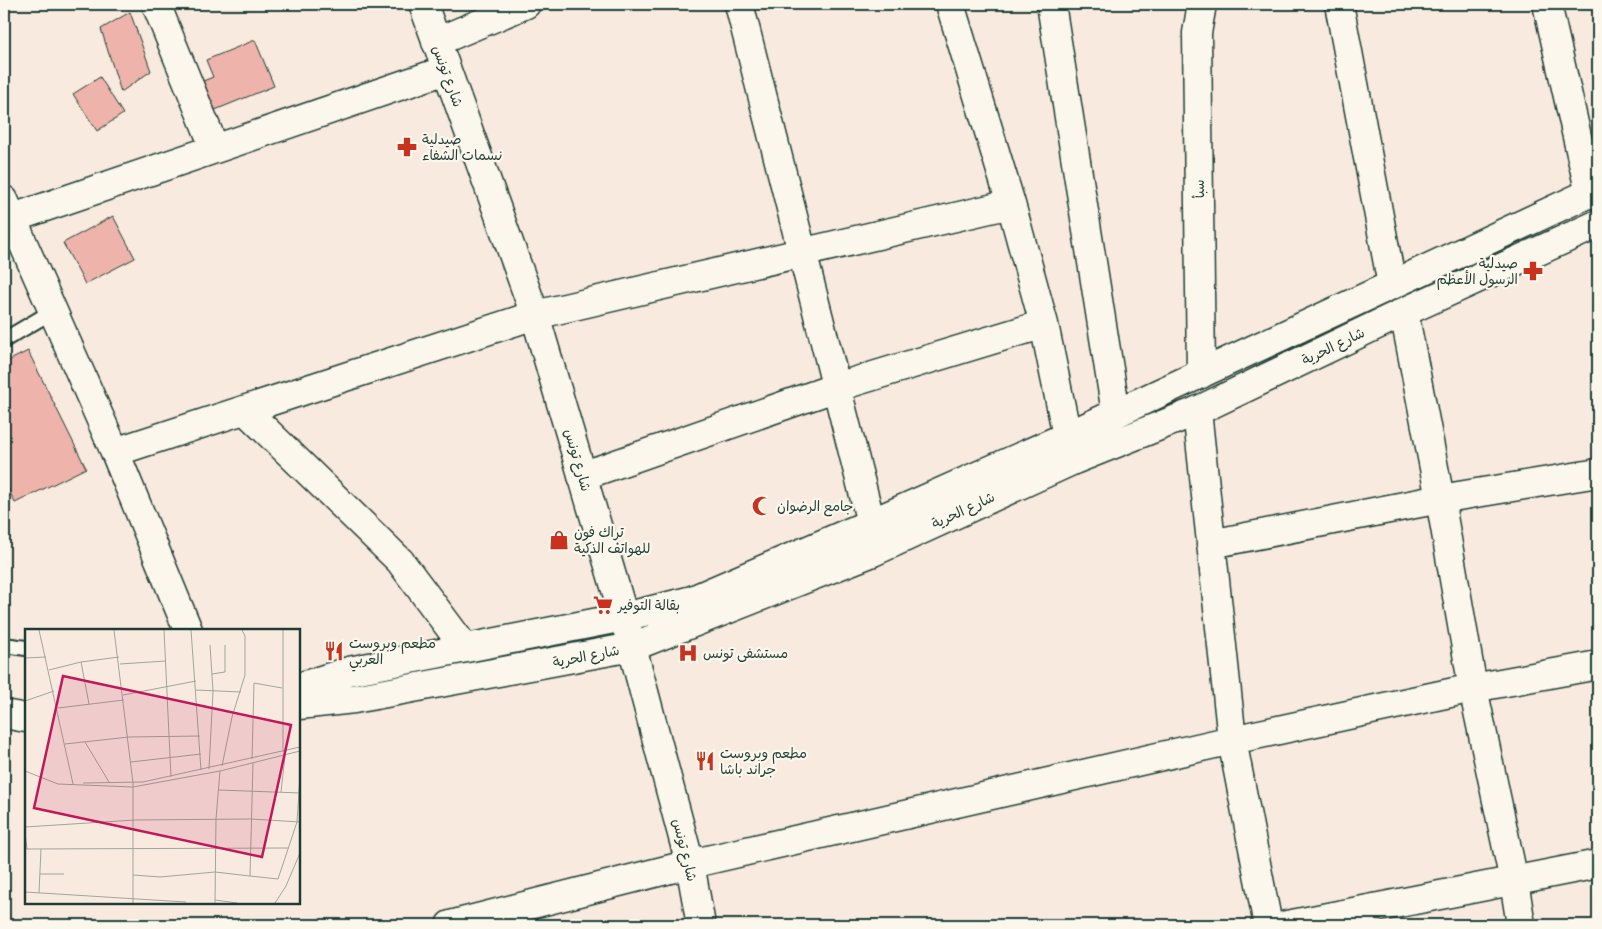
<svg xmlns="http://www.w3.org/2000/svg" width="1602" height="929" viewBox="0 0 1602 929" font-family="Delius,'Playpen Sans Arabic',sans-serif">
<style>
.building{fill:#eeb4ab;stroke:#1f3d34}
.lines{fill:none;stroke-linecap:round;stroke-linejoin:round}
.lane-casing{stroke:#1f3d34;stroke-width:18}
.street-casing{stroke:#1f3d34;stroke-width:31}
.secondary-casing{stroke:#1f3d34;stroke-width:31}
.lane{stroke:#fbf7ec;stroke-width:14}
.street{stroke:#fbf7ec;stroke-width:28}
.secondary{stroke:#fbf7ec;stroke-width:28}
.labels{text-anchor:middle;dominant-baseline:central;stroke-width:4.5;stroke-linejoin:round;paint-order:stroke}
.street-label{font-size:14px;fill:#1f3d34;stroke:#fbf7ec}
.poi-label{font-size:14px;fill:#1f3d34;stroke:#fbf7ec;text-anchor:start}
.inset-road{fill:none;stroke:#a1a59b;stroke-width:1}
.view{fill:#c2185b;fill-opacity:0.15;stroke:#c2185b;stroke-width:2.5}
.inset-edge{fill:none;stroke:#1f3d34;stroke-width:2.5}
</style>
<rect width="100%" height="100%" fill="#f8eadf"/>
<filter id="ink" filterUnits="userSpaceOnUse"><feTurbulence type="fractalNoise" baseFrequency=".02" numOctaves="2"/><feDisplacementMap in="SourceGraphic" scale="10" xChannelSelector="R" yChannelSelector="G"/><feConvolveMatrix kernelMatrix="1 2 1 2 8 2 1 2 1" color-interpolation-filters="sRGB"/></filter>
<g filter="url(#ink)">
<path class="building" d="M130 12 151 71 121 92 101 29Z
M255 40 274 86 215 110 203 81 213 77 206 60Z
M100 77 123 114 97 131 73 94Z
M113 216 135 258 85 284 63 243Z
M28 351 86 468 15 503 4 480V363Z"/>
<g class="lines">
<defs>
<path id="lane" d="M4 340 53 311
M4 645 26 648"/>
<path id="street" d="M156 4 215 149
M739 4 871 523
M950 4 1011 204 1044 324 1067 436
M1051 4 1116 413
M1339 4 1392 285
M1547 4 1590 194
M436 42 526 4
M4 200 115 452 188 630
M13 218 446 70
M1404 312 1440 499 1473 688 1514 881 1521 925
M1201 374 1197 33 1202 4
M245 410 400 561 465 648
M1197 411 1232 740 1268 925
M115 452 535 315 1011 204
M582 476 837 387 1044 324
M1211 544 1440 499 1598 473
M450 925 690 864 1232 740 1473 688 1598 665
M1287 925 1598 864"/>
<path id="secondary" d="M423 4 535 315 624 617 690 864 701 925
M299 687 349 671 624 617 692 600 871 523 1067 436 1598 189
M299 705 354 699 632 647 873 552 1074 460 1197 411 1404 312 1598 224
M4 714 26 718"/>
</defs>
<use href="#lane" class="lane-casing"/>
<use href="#street" class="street-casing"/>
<use href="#secondary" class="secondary-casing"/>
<use href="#lane" class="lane"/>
<use href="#street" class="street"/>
<use href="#secondary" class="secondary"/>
</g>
</g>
<defs>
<symbol id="pharmacy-bare" viewBox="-9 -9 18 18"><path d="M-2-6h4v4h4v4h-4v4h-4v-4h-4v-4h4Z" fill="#c8321e" stroke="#fbf7ec" stroke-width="2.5" paint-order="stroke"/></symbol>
<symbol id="mosque-bare" viewBox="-9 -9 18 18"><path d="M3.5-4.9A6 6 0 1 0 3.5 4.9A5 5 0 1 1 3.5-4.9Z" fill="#c8321e" stroke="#fbf7ec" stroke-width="2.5" paint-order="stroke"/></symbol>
<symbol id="shop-bare" viewBox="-9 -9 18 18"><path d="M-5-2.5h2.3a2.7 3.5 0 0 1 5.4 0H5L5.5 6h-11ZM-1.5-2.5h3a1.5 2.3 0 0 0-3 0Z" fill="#c8321e" stroke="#fbf7ec" stroke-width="2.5" paint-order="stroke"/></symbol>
<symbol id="supermarket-bare" viewBox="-9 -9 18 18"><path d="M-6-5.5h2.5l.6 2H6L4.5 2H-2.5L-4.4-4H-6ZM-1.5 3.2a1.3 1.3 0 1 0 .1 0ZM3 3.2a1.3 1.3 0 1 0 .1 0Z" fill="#c8321e" stroke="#fbf7ec" stroke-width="2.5" paint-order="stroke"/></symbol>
<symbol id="restaurant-bare" viewBox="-9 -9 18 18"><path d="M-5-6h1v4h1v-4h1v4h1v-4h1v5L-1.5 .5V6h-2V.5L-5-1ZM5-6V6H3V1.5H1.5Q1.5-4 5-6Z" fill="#c8321e" stroke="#fbf7ec" stroke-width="2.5" paint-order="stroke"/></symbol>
<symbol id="hospital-bare" viewBox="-9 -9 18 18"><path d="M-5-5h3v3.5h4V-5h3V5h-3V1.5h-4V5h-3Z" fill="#c8321e" stroke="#fbf7ec" stroke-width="2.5" paint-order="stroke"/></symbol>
</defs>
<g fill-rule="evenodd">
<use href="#pharmacy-bare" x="393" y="133" width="28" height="28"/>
<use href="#pharmacy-bare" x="1519" y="257" width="28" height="28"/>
<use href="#mosque-bare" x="748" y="492" width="28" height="28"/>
<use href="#shop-bare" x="545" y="526" width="28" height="28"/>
<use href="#supermarket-bare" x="589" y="591" width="28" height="28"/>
<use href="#restaurant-bare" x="320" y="637" width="28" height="28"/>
<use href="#hospital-bare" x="674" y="639" width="28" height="28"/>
<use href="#restaurant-bare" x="691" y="747" width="28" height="28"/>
</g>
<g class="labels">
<g class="street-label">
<text transform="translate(448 76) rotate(70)">شارع تونس</text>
<text transform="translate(1199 189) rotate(-91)">سبأ</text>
<text transform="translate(1333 346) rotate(-26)">شارع الحرية</text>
<text transform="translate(578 460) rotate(74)">شارع تونس</text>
<text transform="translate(963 510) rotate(-25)">شارع الحرية</text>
<text transform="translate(586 656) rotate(-11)">شارع الحرية</text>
<text transform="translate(685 850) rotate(76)">شارع تونس</text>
</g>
<g class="poi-label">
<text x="422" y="139">صيدلية<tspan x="422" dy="16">نسمات الشفاء</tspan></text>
<text x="1518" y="263" text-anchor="end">صيدلية<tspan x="1518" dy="16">الرسول الأعظم</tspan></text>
<text x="777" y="506">جامع الرضوان</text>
<text x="574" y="532">تراك فون<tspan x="574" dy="16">للهواتف الذكية</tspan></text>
<text x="618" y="605">بقالة التوفير</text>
<text x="349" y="643">مطعم وبروست<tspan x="349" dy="16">العربي</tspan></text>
<text x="703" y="653">مستشفى تونس</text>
<text x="720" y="753">مطعم وبروست<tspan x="720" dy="16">جراند باشا</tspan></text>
</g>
</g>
<g transform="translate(25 629)">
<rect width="275" height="275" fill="#f8eadf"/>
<path class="inset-road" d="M14 1 48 155M89 1 108 154V274M139 1 146 148M166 1 176 141M258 1V123M0 29 21 28M56 33 64 75M95 35 141 32M24 41 56 33 94 28M187 45 200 43V16M171 61 216 63M98 66 171 52M0 72 29 62M33 79 99 71M60 113 84 153M40 115 104 108 175 107M227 130 229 54 257 59M106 133 176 125M197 137 207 88 220 46V7L217 1M184 140 188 62 185 16M0 142 33 155 108 158 195 142 275 122M58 154 118 153 275 118M194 161 275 164M256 163 260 127M0 198 110 191 226 190 275 193M0 204 2 220M0 220 264 219M15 245H39M108 246 135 248 190 243 225 247 228 134M225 247 253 250 272 193 275 146M0 263 161 273M14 264 16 220M190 271 212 274M190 274 191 190 195 142M250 274 261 257 275 224"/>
<path class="view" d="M38 47 266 96 237 228 9 179Z"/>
<rect width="275" height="275" class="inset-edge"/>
</g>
<rect width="1602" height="929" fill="none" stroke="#fbf7ec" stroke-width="20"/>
<rect x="10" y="10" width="1582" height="909" fill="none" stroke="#1f3d34" stroke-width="2" filter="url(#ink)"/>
</svg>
